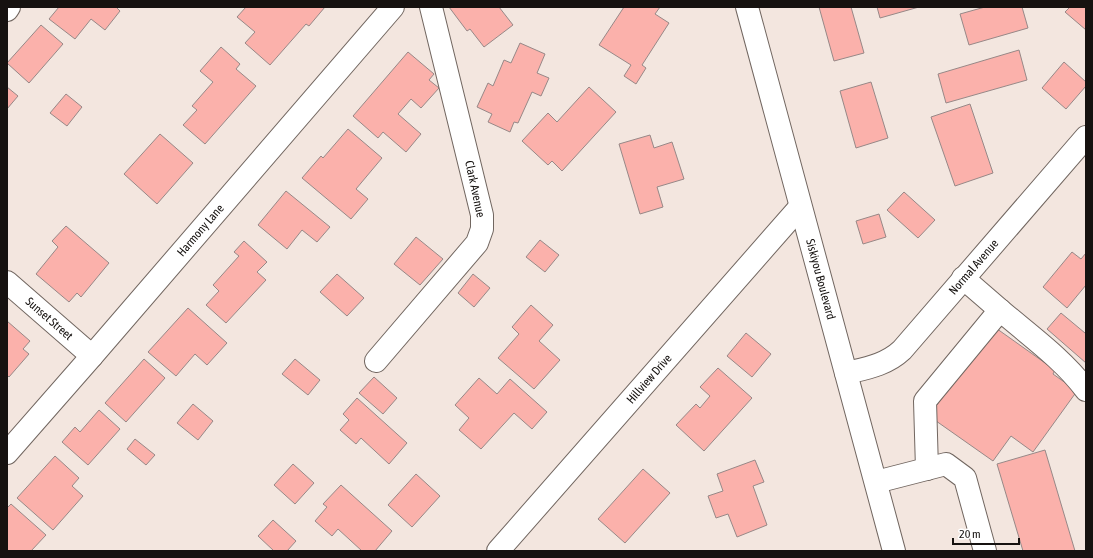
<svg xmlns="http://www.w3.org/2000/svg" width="1093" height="558" viewBox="0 0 1093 558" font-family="'Asap Condensed',sans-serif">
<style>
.building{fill:#fbb1ab;stroke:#978887}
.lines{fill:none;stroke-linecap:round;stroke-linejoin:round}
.minor-casing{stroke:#716660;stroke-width:24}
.major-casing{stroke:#716660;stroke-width:24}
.minor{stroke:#fff;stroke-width:22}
.major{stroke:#fff;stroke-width:22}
.labels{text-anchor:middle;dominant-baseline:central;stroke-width:3;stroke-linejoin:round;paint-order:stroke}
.street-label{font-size:12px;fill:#161210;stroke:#fff}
</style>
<rect width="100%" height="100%" fill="#f3e6df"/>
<path class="building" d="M59 7H116L120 11 105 30 91 19 75 39 49 19Z
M246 7H325L309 26 306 24 270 65 245 43 255 32 237 17Z
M449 7H499L513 25 484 47 470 29 467 31Z
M624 7H660L655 14 669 23 642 65 646 68 636 84 624 76 631 65 599 45Z
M819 7H851L864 53 834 61Z
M877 7H919L880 18Z
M985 7H1022L1028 28 969 45 960 14Z
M1070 7H1086V30L1065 12Z
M41 25 63 44 29 83 7 63Z
M520 43 545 54 537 73 549 78 541 96 532 92 518 123 514 122 510 132 488 122 492 114 477 107 488 83 493 86 504 60 511 63Z
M221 47 240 64 236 69 256 86 205 144 183 125 197 110 192 106 213 82 200 71Z
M1019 50 1027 80 946 103 938 74Z
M408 52 434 74 429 80 439 88 421 108 411 99 398 114 421 134 406 152 383 132 378 138 353 116Z
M1064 62 1086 82V86L1066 109 1042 88Z
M871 82 888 138 856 148 840 91Z
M7 87 18 96 7 109Z
M589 87 616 112 562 171 552 161 548 165 522 141 548 113 557 122Z
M66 94 82 107 67 126 50 113Z
M970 104 993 173 955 186 931 117Z
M348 129 382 158 356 189 368 199 351 219 302 178 321 156 323 158Z
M160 134 193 163 157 204 124 174Z
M650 135 654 148 672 142 684 179 657 187 663 207 640 214 619 144Z
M286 191 330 227 317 242 302 230 287 249 258 225Z
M904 192 935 220 918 238 887 210Z
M879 214 886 237 863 244 856 221Z
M66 226 109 263 81 297 77 293 69 302 36 274 58 247 52 241Z
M416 237 443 259 420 285 394 264Z
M540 240 559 255 545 272 526 257Z
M244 241 267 262 257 272 266 280 226 323 206 305 219 291 213 285 239 256 234 252Z
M1072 252 1081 259 1086 253V285L1067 308 1043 287Z
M337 274 364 298 347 316 320 292Z
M473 274 490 288 474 307 458 293Z
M531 305 553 325 539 341 560 360 534 389 498 358 519 334 512 327Z
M188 308 227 343 207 365 195 354 176 376 148 352Z
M1061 313 1085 333 1086 332V363L1047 329Z
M7 321 30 341 23 349 29 354 9 377 7 375Z
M993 326 1055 370 1053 374 1077 391 1033 452 1011 436 993 461 929 416Z
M746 333 771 354 752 377 727 356Z
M144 359 165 378 126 422 105 403Z
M295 359 320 380 308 395 282 374Z
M718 368 752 398 704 451 676 425 696 404 700 408 710 396 700 387Z
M374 377 397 398 383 414 359 393Z
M479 378 497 394 510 379 547 412 532 429 514 413 481 449 459 430 469 418 455 405Z
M357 398 407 443 389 464 361 438 356 444 340 430 349 420 343 414Z
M193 404 213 421 198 440 177 423Z
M99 410 120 429 88 465 62 442 75 427 80 432Z
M135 439 155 455 146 465 127 449Z
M1045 450 1075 551H1023L997 464Z
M55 456 79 478 72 486 83 496 53 530 17 498Z
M755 460 764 482 753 486 767 525 737 537 728 514 716 518 708 496 723 491 717 474Z
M293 464 314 483 295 504 274 485Z
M643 469 670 493 625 543 598 519Z
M416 474 440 496 412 527 388 505Z
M341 485 392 531 375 551H362L338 529 332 536 315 521 327 507 323 504Z
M11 504 46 535 31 551H7V508Z
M273 520 296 541 287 551H274L258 536Z"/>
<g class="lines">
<defs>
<g id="minor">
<path d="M7 10 9 7"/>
<path d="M963 278 1000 310"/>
<path id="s1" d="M7 282 92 356"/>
<path d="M376 361 477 243 482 229V215L431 7"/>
<path id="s2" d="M846 373C867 368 886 365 902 350L1086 137"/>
<path id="s3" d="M7 453 92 356 393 7"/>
<path d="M927 469 925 401 1000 310C1029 335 1063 359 1086 390"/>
<path d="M876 482 946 464 965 478 985 551"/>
<path id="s4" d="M498 551 800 207"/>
</g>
<g id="major">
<path id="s5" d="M747 7 894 551"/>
</g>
</defs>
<use href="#minor" class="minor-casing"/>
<use href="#major" class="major-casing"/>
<use href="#minor" class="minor"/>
<use href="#major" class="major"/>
</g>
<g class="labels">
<g class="street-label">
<text transform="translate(475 189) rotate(78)">Clark Avenue</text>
<text stroke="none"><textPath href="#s3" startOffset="295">Harmony Lane</textPath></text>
<text stroke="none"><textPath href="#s2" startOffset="171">Normal Avenue</textPath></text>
<text stroke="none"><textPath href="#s5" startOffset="282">Siskiyou Boulevard</textPath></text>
<text stroke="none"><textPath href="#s1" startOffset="56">Sunset Street</textPath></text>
<text stroke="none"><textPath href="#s4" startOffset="229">Hillview Drive</textPath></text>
</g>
</g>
<rect width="1093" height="558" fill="none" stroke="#161210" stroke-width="16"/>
<path d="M953 538v6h66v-6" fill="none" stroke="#161210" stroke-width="2"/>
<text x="959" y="538" font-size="12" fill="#161210" stroke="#ffffff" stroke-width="3" paint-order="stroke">20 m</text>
</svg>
